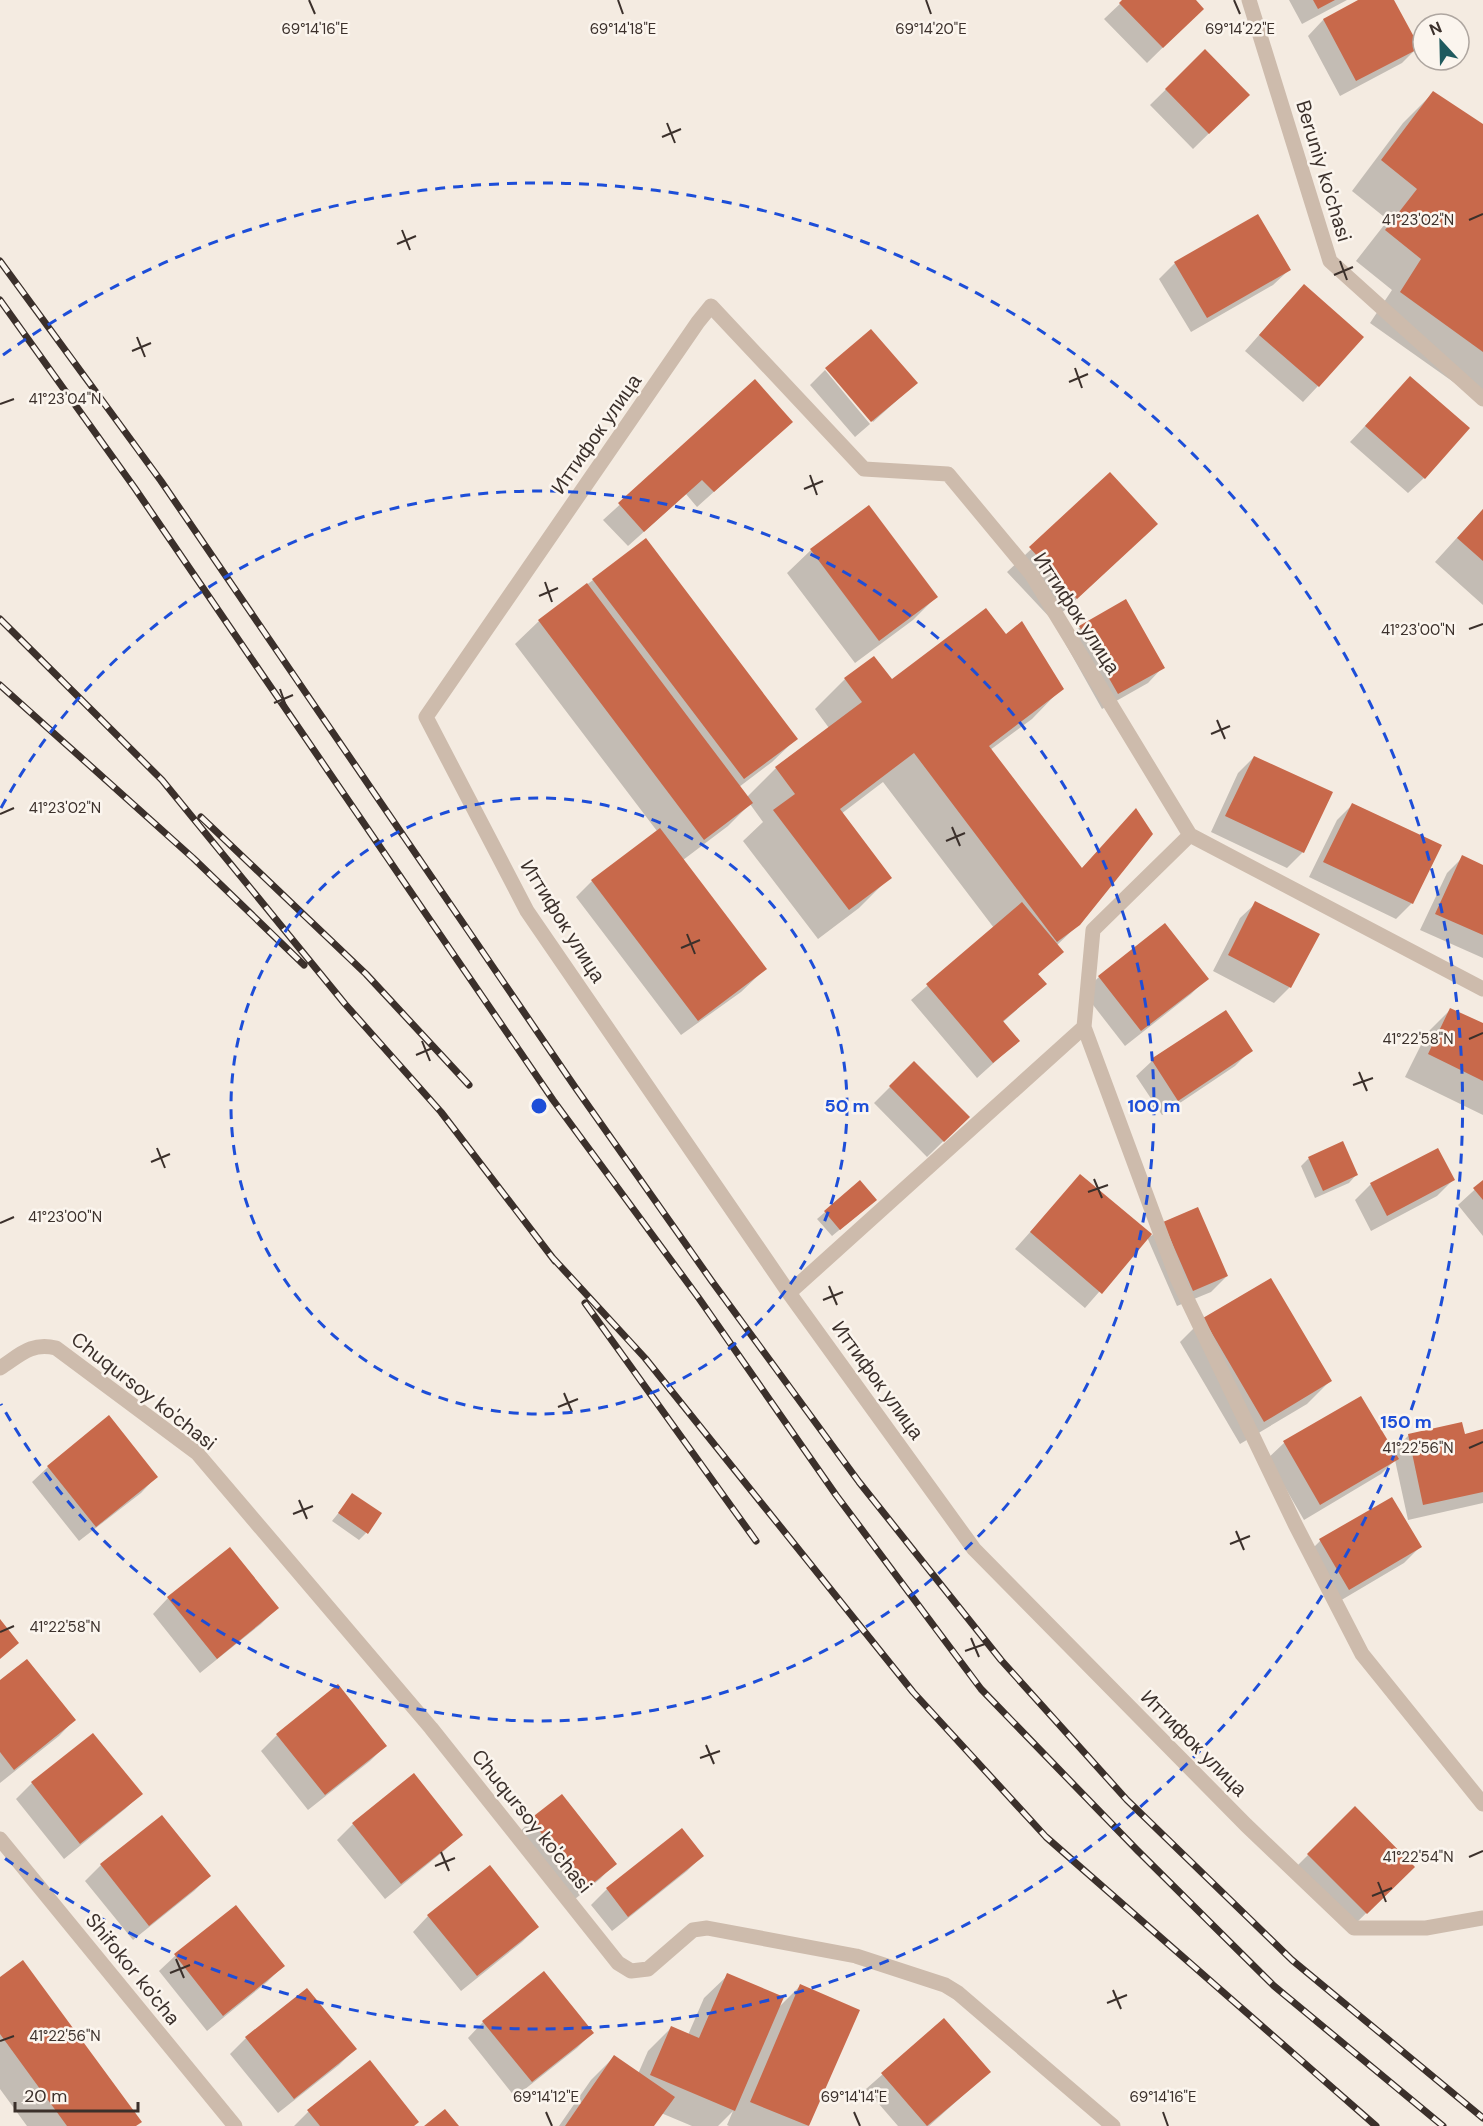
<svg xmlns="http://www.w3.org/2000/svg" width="1483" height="2126" viewBox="0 0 1483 2126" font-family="'DM Sans',sans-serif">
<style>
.shadow{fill:#0003}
.building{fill:#c8694b}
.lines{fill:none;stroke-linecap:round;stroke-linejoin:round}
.minor{stroke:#cdbbac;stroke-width:15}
.tertiary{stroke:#cdbbac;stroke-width:15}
.rail-casing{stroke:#3b302b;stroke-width:7}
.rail{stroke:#fbf5ee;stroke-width:4.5;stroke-dasharray:14;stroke-linecap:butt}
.ticks{fill:none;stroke:#3b302b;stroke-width:2}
.ring{fill:none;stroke:#1d4ed8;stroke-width:3;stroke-dasharray:10 8}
.labels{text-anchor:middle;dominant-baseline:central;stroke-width:5;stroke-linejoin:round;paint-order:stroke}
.street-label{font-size:20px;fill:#3b302b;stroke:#fbf5ee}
.ticks-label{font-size:15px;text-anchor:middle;fill:#3b302b;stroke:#fbf5ee;stroke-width:5;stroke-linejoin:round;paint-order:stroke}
.centre{fill:#1d4ed8;stroke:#fbf5ee;stroke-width:3}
.ring-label{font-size:18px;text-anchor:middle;font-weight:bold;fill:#1d4ed8;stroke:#fbf5ee;stroke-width:5;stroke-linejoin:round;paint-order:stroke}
</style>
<rect width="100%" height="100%" fill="#f4ebe1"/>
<path class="shadow" d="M1124 0H1193L1202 9 1147 63 1104 19Z
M1289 0H1347L1302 24Z
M1361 0H1393L1418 47 1402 63 1340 96 1308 36 1323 20Z
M1205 51 1248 95 1193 149 1150 105Z
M1433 93 1483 126V403L1370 323 1392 290 1356 261 1388 220 1352 191 1403 123Z
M1175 263 1289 270 1273 285 1191 332 1159 279Z
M1288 302 1318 386 1303 402 1245 351Z
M827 368 916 383 873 422Z
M825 370 870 424 855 437 810 385Z
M1410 378 1424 478 1408 493 1350 442Z
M755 382 775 437 697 507 686 494 628 546 603 520Z
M1110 475 1132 547 1053 621 1007 572Z
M868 507 936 597 913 620 855 663 787 573 811 550Z
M1483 509V605L1435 562Z
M593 580 796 739 772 762 739 787 747 797 776 768 829 728 815 709 845 679 892 681 1005 636 1062 688 1032 719 990 750 1081 869 1136 811 1079 924 1056 946 1062 952 1037 975 1045 984 1002 1023 1018 1041 977 1078 911 1000 994 928 883 782 841 814 890 877 859 908 818 939 743 841 763 822 750 804 728 826 683 860 765 969 741 992 681 1035 576 897 592 881 657 831 515 644 539 621Z
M1080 627 1163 667 1148 683 1102 709 1065 643Z
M1254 757 1303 852 1287 868 1211 832 1238 773Z
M1353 804 1440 846 1412 903 1396 919 1309 877 1337 820Z
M1463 857 1483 867V958L1420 930 1447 873Z
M1256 903 1290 987 1274 1003 1213 971 1240 918Z
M1164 926 1207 978 1191 994 1125 1046 1083 992 1099 977Z
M1450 1010 1483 1025V1115L1405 1077 1427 1033Z
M1225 1012 1251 1050 1235 1066 1162 1115 1136 1076 1152 1061Z
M914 1063 968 1117 927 1157 874 1103Z
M1342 1143 1356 1175 1349 1183 1315 1198 1301 1166 1308 1159Z
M1080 1176 1151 1236 1164 1224 1227 1276 1211 1292 1177 1306 1147 1237 1085 1308 1015 1249Z
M1453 1180 1437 1196 1371 1231 1355 1200 1371 1184Z
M860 1182 867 1207 832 1236 817 1219Z
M1483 1182V1236L1458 1205Z
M1203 1319 1330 1381 1307 1404 1240 1444 1180 1342Z
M109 1418 156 1477 141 1493 79 1541 32 1482 48 1467Z
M1483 1431V1503L1408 1520 1395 1460 1381 1474 1304 1520 1268 1458 1284 1443 1393 1451 1409 1435H1463Z
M353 1495 366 1533 359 1540 332 1521Z
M1320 1541 1420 1547 1404 1563 1333 1605 1305 1556Z
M168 1598 277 1608 261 1624 200 1673 153 1614Z
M0 1682 74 1720 59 1736 0 1783Z
M338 1686 385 1746 370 1761 308 1810 261 1751 277 1735Z
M93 1735 141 1794 125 1809 64 1859 16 1799 32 1783Z
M1355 1808 1413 1867 1350 1929 1292 1871Z
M162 1817 209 1876 194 1891 133 1940 85 1881 101 1865Z
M531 1820 615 1863 600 1879 570 1903 516 1836Z
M353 1824 461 1834 445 1850 385 1899 337 1840Z
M682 1830 702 1856 687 1871 612 1931 591 1905 607 1889Z
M236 1907 283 1966 267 1982 207 2031 159 1971 175 1956Z
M428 1916 537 1927 522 1942 461 1991 413 1932Z
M728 1975 777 2009 800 1986 858 2010 808 2126H729L727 2125 733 2111 718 2126H692L661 2113 652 2126H559L591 2080 614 2057 638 2074 648 2051 671 2028 688 2035 704 1998Z
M0 1979 136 2126H27L0 2089Z
M307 1990 355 2049 339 2065 278 2113 230 2054 246 2038Z
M944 2020 989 2072 929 2126H898L866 2089Z
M483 2022 592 2033 577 2048 515 2097 468 2038Z
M369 2062 413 2126H294L308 2112Z"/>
<path class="building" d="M1122 0H1196L1204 9 1163 48 1119 3Z
M1313 0H1335L1318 9Z
M1358 0H1394L1420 48 1356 81 1323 19Z
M1205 49 1250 95 1209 134 1165 89Z
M1433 91 1483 124V352L1400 292 1421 259 1385 230 1417 189 1381 160Z
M1258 214 1291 270 1207 318 1174 262Z
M1304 284 1364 337 1319 387 1259 335Z
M871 329 918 383 871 422 825 368Z
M1410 376 1470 428 1425 479 1365 426Z
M755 379 793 422 714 492 702 480 644 532 618 503Z
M1110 472 1158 524 1077 599 1029 547Z
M869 505 938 597 879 641 810 549Z
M1483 509V561L1457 538Z
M646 538 798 739 744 779 592 579Z
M587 583 753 803 704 840 538 620Z
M1126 599 1165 668 1118 694 1079 626Z
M986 608 1006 634 1022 621 1064 689 989 746 1082 868 1136 808 1153 834 1080 925 1057 942 914 753 840 809 892 878 849 910 773 810 795 794 775 767 862 702 844 678 874 656 892 679Z
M1254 756 1333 792 1304 853 1225 816Z
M1352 803 1442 845 1413 904 1323 862Z
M660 828 767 969 698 1021 591 880Z
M1462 855 1483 865V935L1435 914Z
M1255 901 1320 934 1291 988 1228 955Z
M1022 902 1064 952 1038 974 1047 984 1003 1021 1020 1041 993 1063 926 984Z
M1165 923 1209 979 1141 1031 1098 976Z
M1450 1008 1483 1023V1081L1428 1054Z
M1226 1010 1253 1051 1178 1101 1151 1059Z
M914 1061 970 1117 944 1142 889 1086Z
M1343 1141 1358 1175 1323 1191 1308 1157Z
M1438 1148 1455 1180 1387 1216 1370 1183Z
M1080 1174 1152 1234 1102 1294 1030 1232Z
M860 1180 877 1200 840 1230 824 1211Z
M1483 1180V1200L1473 1188Z
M1198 1207 1228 1276 1193 1291 1163 1222Z
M1271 1278 1332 1381 1264 1422 1203 1318Z
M1361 1396 1399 1459 1320 1505 1283 1441Z
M109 1415 158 1477 96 1527 47 1466Z
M1462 1422 1465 1434 1483 1429V1492L1423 1505 1408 1434Z
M352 1493 382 1513 368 1534 338 1513Z
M1392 1497 1422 1547 1349 1590 1319 1539Z
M230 1547 279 1608 217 1659 167 1597Z
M0 1619 19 1643 0 1659Z
M27 1659 76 1720 14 1770 0 1752V1680Z
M338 1684 387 1746 325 1795 276 1734Z
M93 1733 143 1794 80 1844 31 1782Z
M414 1773 463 1835 401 1884 352 1823Z
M562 1794 617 1864 586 1889 530 1819Z
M1355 1806 1415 1867 1367 1914 1307 1854Z
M162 1815 211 1876 149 1926 100 1864Z
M682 1828 704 1856 628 1917 606 1888Z
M490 1865 539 1927 477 1976 427 1915Z
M236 1905 285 1966 223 2016 174 1954Z
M23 1960 142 2122 136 2126H67L0 2034V1977Z
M544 1971 594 2033 532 2082 482 2021Z
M727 1973 784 1997 735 2111 650 2075 671 2026 699 2038Z
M800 1984 860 2010 809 2126 750 2102Z
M307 1988 357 2049 294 2099 245 2037Z
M944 2018 991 2072 927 2126 881 2073Z
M614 2055 675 2097 654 2126H565Z
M370 2060 419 2122 414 2126H320L307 2110Z
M445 2109 459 2126H424Z"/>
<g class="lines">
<path class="minor" d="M1249 0 1330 261 1483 399
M1190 835 1093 930 1084 1027 1177 1278 1295 1524 1362 1654 1483 1804
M1483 989 1190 835 1032 575 948 474 864 469 711 306 698 322 426 717 527 911 789 1293 974 1549 1246 1825 1354 1928H1426L1483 1918
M789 1293 1084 1027
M0 1368C20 1355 31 1342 56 1348L197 1453 431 1728 618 1963 631 1971 648 1969 693 1930 707 1928 856 1956 945 1985 958 1993 1113 2126"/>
<path class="tertiary" d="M0 1839 235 2126"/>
<defs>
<path id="rail" d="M0 261 161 481 575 1087 711 1280 859 1482 1001 1660 1127 1800 1292 1960 1483 2118
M0 300 134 487 553 1100 698 1297 836 1495 981 1689 1137 1850 1274 1986 1443 2126
M0 619 162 780 345 1004 441 1112 555 1261
M0 685 193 858 304 965
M201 817 366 974 469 1085
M551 1256 645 1358 913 1692 1046 1837 1376 2126
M585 1303 756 1541"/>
</defs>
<use href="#rail" class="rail-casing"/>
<use href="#rail" class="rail"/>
</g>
<path class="ticks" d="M309 0 315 14M618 0 623 14M926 0 931 14M1234 0 1240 14M667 123 675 143M662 137 681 129M1469 220 1483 214M402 230 410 250M397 244 416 236M1340 261 1347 280M1334 275 1353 267M137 337 145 357M132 351 151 343M1075 368 1082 388M1069 382 1088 374M0 404 14 399M810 475 817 495M804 489 823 481M545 582 552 602M539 596 558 588M1469 629 1483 624M280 689 287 709M274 703 293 695M1217 720 1225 739M1211 734 1230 726M0 814 14 808M952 827 960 846M946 841 965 833M687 934 695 954M681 948 700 940M1469 1039 1483 1033M422 1041 430 1061M416 1055 435 1047M1359 1072 1367 1091M1353 1085 1373 1078M157 1148 165 1168M151 1162 170 1154M1094 1179 1102 1198M1088 1192 1108 1185M0 1223 14 1217M829 1286 837 1305M823 1300 843 1292M564 1393 572 1412M558 1407 578 1399M1469 1448 1483 1442M299 1500 307 1519M293 1514 313 1506M1236 1531 1244 1550M1230 1544 1250 1536M0 1632 14 1626M971 1638 979 1657M965 1651 985 1644M706 1745 714 1764M700 1758 720 1751M441 1852 449 1871M1469 1857 1483 1851M435 1866 455 1858M1378 1882 1386 1902M1372 1896 1392 1888M176 1959 184 1978M170 1973 190 1965M1113 1990 1121 2009M1107 2003 1127 1995M0 2041 14 2036M546 2112 552 2126M854 2112 860 2126M1163 2112 1168 2126"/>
<g class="ring">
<circle cx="539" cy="1106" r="308"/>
<path d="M1 808A615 615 0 1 1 1 1404"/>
<path d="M3 355A923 923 0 1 1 3 1857"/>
</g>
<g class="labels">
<g class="street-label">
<text transform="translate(1324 171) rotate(73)">Beruniy ko'chasi</text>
<text transform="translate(596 434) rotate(-55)">Иттифок улица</text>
<text transform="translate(1077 613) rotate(57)">Иттифок улица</text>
<text transform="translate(563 921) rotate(58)">Иттифок улица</text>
<text transform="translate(878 1380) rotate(54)">Иттифок улица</text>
<text transform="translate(144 1391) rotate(38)">Chuqursoy ko'chasi</text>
<text transform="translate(1194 1743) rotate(45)">Иттифок улица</text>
<text transform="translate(532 1821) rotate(51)">Chuqursoy ko'chasi</text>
<text transform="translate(133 1969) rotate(51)">Shifokor ko'cha</text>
</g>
</g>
<g class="ticks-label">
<text x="315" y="34">69°14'16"E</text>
<text x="623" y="34">69°14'18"E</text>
<text x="931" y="34">69°14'20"E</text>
<text x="1240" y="34">69°14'22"E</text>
<text x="1418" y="225">41°23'02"N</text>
<text x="65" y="404">41°23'04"N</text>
<text x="1418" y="635">41°23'00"N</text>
<text x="65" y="813">41°23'02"N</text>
<text x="1418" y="1044">41°22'58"N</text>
<text x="65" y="1222">41°23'00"N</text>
<text x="1418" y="1453">41°22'56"N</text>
<text x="65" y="1632">41°22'58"N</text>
<text x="1418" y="1862">41°22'54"N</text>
<text x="65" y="2041">41°22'56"N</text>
<text x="546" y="2102">69°14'12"E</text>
<text x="854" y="2102">69°14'14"E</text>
<text x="1163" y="2102">69°14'16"E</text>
</g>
<circle cx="539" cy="1106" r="9" class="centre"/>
<g class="ring-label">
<text x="847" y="1112">50 m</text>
<text x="1154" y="1112">100 m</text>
<text x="1406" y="1428">150 m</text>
</g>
<g transform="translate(1441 42) rotate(338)"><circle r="28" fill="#fbf5ee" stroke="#aea6a0" stroke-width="1.5"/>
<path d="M0-4.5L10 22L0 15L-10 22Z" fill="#1f5a5e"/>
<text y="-9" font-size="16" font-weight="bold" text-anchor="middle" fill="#3b302b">N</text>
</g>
<path d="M15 2102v9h123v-9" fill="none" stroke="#3b302b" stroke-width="3"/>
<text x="24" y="2102" font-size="18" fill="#3b302b" stroke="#fbf5ee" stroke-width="4.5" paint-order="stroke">20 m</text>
</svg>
